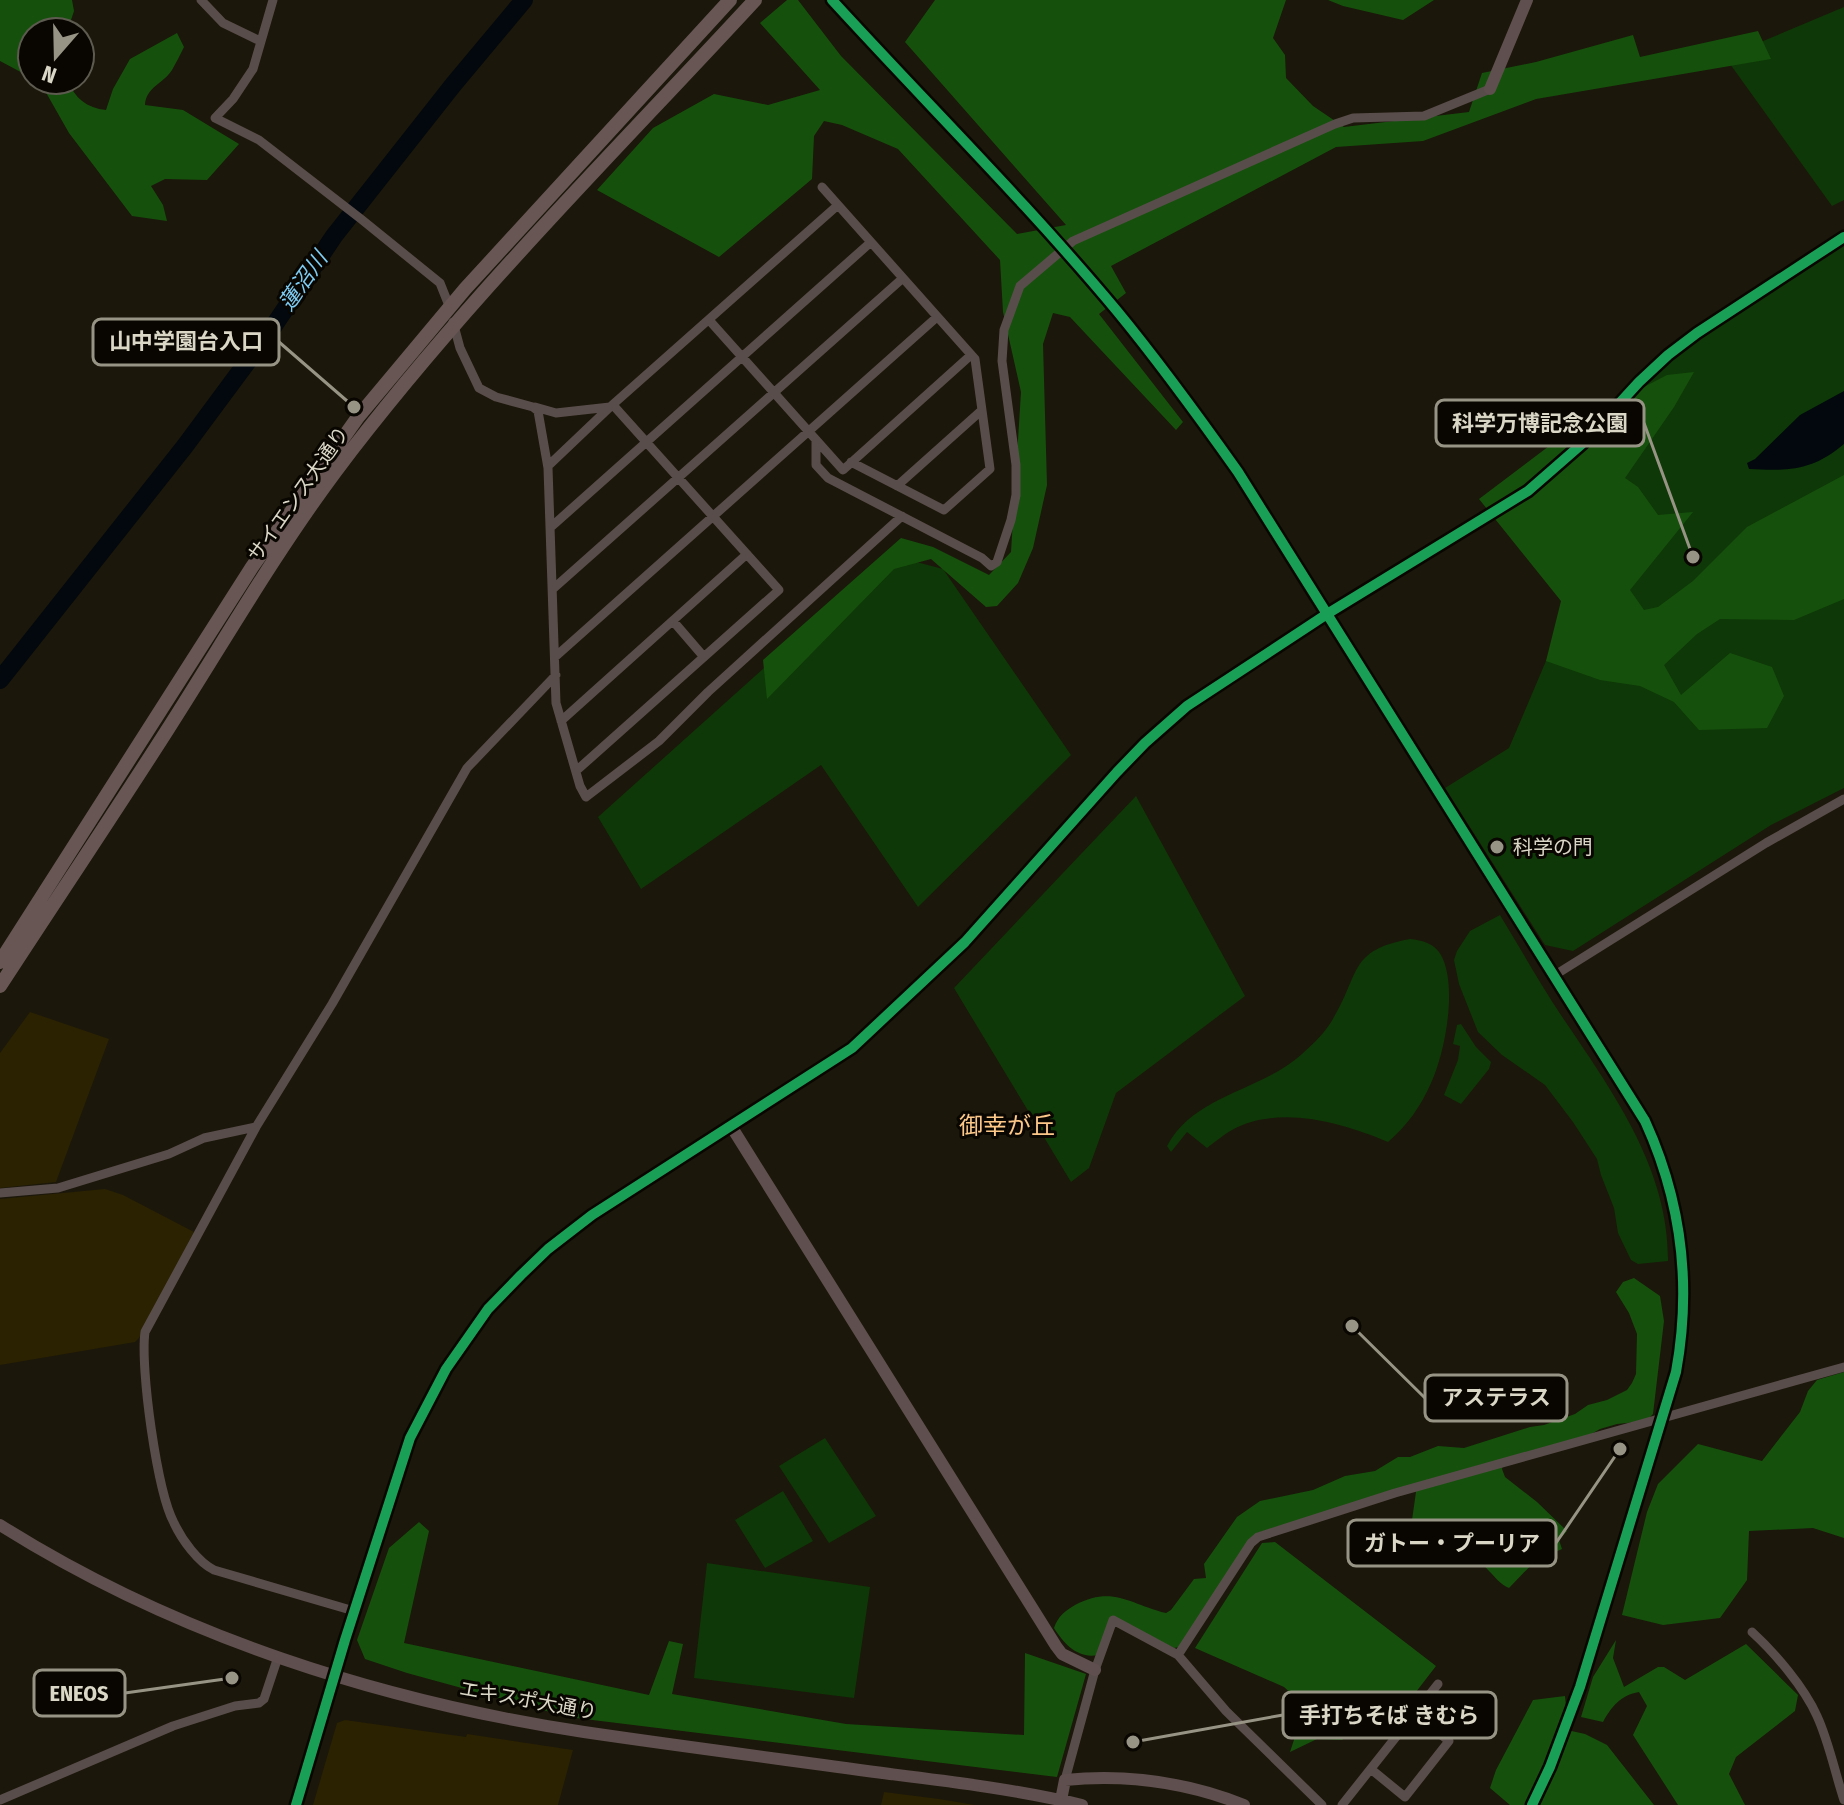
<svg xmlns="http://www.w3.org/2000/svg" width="1844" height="1805" viewBox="0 0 1844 1805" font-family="'Fira Sans Condensed','Noto Sans JP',sans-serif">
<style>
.built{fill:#2b2202}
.green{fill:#0e3807}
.forest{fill:#15510c}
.water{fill:#02080d}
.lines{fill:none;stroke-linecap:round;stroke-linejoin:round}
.river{stroke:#02080d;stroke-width:18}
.street{stroke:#594d4b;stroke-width:9}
.secondary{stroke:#5f4f4e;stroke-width:12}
.primary{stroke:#685655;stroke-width:14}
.cycleway-casing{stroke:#090601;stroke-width:15}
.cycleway{stroke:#1a9f57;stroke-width:10}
.poi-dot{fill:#989485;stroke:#090601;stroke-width:3}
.labels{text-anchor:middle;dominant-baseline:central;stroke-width:6;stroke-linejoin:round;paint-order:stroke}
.street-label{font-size:20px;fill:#dbd7c7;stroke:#090601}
.poi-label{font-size:20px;fill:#dbd7c7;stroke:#090601;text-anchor:start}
.water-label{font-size:22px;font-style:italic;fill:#7eccf3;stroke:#090601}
.quarter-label{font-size:24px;fill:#fcc788;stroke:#090601}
.leader{fill:none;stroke:#989485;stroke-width:3}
.callout-dot{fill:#989485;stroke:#090601;stroke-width:3}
.callout{fill:#090601;stroke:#989485;stroke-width:3}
.callout-label{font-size:22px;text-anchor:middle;font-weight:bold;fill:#dbd7c7}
</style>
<rect width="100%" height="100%" fill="#1b170a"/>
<path class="built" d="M30 1012 109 1039 56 1182 0 1188V1053Z
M105 1189 123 1195 194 1232 139 1338 135 1342 0 1365V1199Z
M345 1720 466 1737 467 1734 573 1750 558 1805H313L337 1723Z
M884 1792 939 1799 975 1805H881Z"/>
<path class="green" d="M1844 7V200L1832 206 1725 57Z
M1844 244V788L1771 825 1573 951 1545 945 1445 788 1509 748 1571 602 1631 397 1669 360 1700 337Z
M890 555 943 569 1071 755 918 907 821 765 641 889 598 817Z
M1136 796 1245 996 1116 1093 1089 1168 1071 1182 954 988Z
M1500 915C1522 951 1543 989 1567 1024 1615 1095 1669 1171 1668 1261L1638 1264 1631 1260 1618 1233 1614 1208 1601 1175 1597 1159 1573 1122 1545 1085 1502 1055 1478 1032 1459 984 1454 960 1457 951 1470 931Z
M1410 939C1422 940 1435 944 1441 955 1458 986 1445 1053 1431 1083 1421 1106 1407 1126 1388 1142 1343 1123 1278 1104 1232 1130 1223 1135 1215 1142 1207 1148L1187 1132 1171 1152 1167 1146C1195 1094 1260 1092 1302 1054 1314 1043 1326 1032 1334 1017 1360 973 1349 950 1410 939Z
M1461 1024 1476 1047 1491 1062 1489 1069 1461 1104 1444 1095 1458 1060 1460 1046 1453 1044 1457 1025Z
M825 1438 876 1516 829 1543 779 1466Z
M783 1491 813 1541 765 1568 735 1520Z
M707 1563 870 1587 854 1698 694 1678Z"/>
<path class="forest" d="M0 0H72L74 11 67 32H32V78L0 61Z
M787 0H798L841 56 1017 234 1066 225 905 42 935 0H1286L1273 38 1285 55 1286 78 1313 106 1344 127 1469 112 1482 73 1536 62 1633 35 1640 57 1758 31 1771 59 1536 99 1423 141 1336 147 1111 266 1126 293 1099 314 1183 422 1176 430 1070 317 1053 313 1043 344 1047 485 1033 548 1018 583 997 606 986 607 931 559 894 569 767 699 763 660 901 538 933 547 989 575 1011 552 1021 392 1003 312 1000 260 898 149 842 125 824 121 814 136 812 179 719 257 597 190 653 128 714 94 768 105 820 90 760 23Z
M1328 0H1434L1403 20 1343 6Z
M177 33 184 47C180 55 176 63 172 70 163 84 146 87 145 105L183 110 239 144 207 180 165 179 151 186 163 205 167 221 132 216 69 133 40 82 36 80H68C74 98 87 108 106 110L113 89 130 59Z
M1694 372 1674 407 1625 478 1638 487 1658 515 1693 512 1630 590 1644 610 1658 607 1693 581 1747 527 1844 475V599L1794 620 1720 619 1697 634 1664 665 1681 695 1730 653 1772 667 1784 696 1767 728 1699 730 1674 702 1640 686 1600 680 1546 661 1561 601 1479 499 1590 415 1667 375Z
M1634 1278 1660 1296 1664 1321 1653 1414 1646 1421 1617 1424 1600 1429 1586 1437 1504 1462 1502 1469 1505 1477 1537 1502 1567 1531 1559 1540 1562 1549 1535 1561 1509 1588C1500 1584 1496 1578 1489 1571 1465 1544 1437 1527 1407 1555L1417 1485 1257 1533 1179 1647 1174 1648 1111 1616 1098 1655C1078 1659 1064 1644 1054 1628 1058 1616 1065 1611 1075 1605 1113 1585 1129 1604 1166 1613L1171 1610 1194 1579 1206 1578 1204 1564 1237 1517 1260 1501 1313 1490 1345 1476 1375 1471 1398 1457H1410L1438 1446 1464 1448 1530 1427 1544 1425 1575 1414 1588 1405 1607 1400 1627 1390 1632 1383 1636 1374 1637 1334 1629 1313 1616 1292 1623 1282Z
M1844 1372V1538L1813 1528 1749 1531 1747 1580 1720 1618 1663 1625 1622 1615 1647 1512 1658 1484 1698 1444 1762 1461 1800 1412 1808 1391 1817 1380Z
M419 1522 429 1531 404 1643 649 1695 669 1641 683 1644 672 1694 846 1724 1024 1735 1025 1653 1086 1674 1057 1777 568 1717 407 1673 365 1659 357 1640 389 1548Z
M1275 1542 1436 1666 1389 1727 1370 1718 1342 1740 1317 1739 1290 1752 1305 1706 1284 1687 1195 1648 1262 1543Z
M1616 1640 1613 1658 1624 1687 1658 1667H1664L1685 1680 1746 1644 1798 1695 1795 1711 1736 1757 1729 1774 1745 1805H1678L1633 1735 1647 1706 1639 1692C1621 1695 1611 1707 1603 1722L1581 1717 1593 1677Z
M1565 1696 1566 1706 1558 1728 1585 1734 1607 1745 1654 1805H1510L1490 1788 1496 1770 1533 1700Z"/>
<path class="water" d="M1844 391V444C1812 471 1789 471 1749 469L1747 463 1755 459 1800 415Z"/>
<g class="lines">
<path class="river" d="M0 680 185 446 271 330 334 236 453 85 524 0"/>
<path class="street" d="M201 0 223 23 260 41
M273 0 253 69 233 99 215 118 259 140 361 219 440 283 450 308
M822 187 975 359 990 469 944 510 851 462
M709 320 843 470 971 355
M453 322 460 348 479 388 496 397 533 407 538 411 548 468 556 703 580 786 586 797 659 741 708 692 902 516
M535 407 556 413 610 407 838 205
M816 440V465L828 478 982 558 991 566 997 562 1011 520 1016 495V465L1002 361 1004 330 1020 286 1073 241 1335 124 1353 118 1424 116 1490 89
M548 466 610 407
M897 486 982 410
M551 527 871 242
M554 588 903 278
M673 621 704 657
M555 657 937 317
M561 721 747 554
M576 771 779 590 613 405
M1555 975 1766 843 1844 799
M0 1193 58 1188 169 1154 204 1138 256 1127
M354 1611 214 1570C198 1562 182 1540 174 1523 157 1491 140 1368 145 1332L256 1127 332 1004 467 768 556 675
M1752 1632C1775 1653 1804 1687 1817 1716 1829 1742 1835 1773 1844 1800
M1178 1655 1251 1543 1258 1537 1395 1493 1844 1367
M1372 1770 1405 1797 1449 1741 1416 1715
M1065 1780 1095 1670 1113 1620 1178 1655 1226 1711 1322 1805
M0 1800 173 1726 235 1706 259 1703 264 1699 278 1657
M1342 1805 1438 1684"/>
<path class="secondary" d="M832 0C927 104 1027 203 1117 311 1159 362 1199 417 1238 472L1645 1121C1682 1202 1692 1284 1676 1372L1580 1687 1550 1767 1532 1805
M1490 89 1527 0
M731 1126 1056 1646 1062 1654 1095 1670
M0 1525C176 1636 380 1701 584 1732 686 1747 788 1760 890 1774 954 1782 1019 1790 1082 1805
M1061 1800 1065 1780C1126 1774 1186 1782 1244 1805
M296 1805 345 1640 410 1438 446 1369 488 1309 521 1275 548 1249 592 1215 852 1048 965 942 1117 772 1145 743 1187 706 1327 614 1528 491 1583 443 1639 382 1668 355 1697 333 1844 237"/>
<path class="primary" d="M0 962 252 567 358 417 465 289 730 0
M0 986C56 900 113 815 168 729 223 643 274 554 335 472 462 303 612 155 755 0"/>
<defs>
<path id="cycleway" d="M832 0C927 104 1027 203 1117 311 1159 362 1199 417 1238 472L1645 1121C1682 1202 1692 1284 1676 1372L1580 1687 1550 1767 1532 1805
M296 1805 345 1640 410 1438 446 1369 488 1309 521 1275 548 1249 592 1215 852 1048 965 942 1117 772 1145 743 1187 706 1327 614 1528 491 1583 443 1639 382 1668 355 1697 333 1844 237"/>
</defs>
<use href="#cycleway" class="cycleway-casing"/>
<use href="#cycleway" class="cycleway"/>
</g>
<circle class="poi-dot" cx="1497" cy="847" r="8"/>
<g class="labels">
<g class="street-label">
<text transform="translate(298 494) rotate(-55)">サイエンス大通り</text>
<text transform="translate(528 1700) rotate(10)">エキスポ大通り</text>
</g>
<g class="poi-label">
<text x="1513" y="847">科学の門</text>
</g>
<g class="water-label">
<text transform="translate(303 281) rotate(-55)">蓮沼川</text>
</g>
<g class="quarter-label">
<text x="1007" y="1126">御幸が丘</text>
</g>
</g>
<path class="leader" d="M354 407L279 342M1693 557L1644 423M1352 1326L1425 1398M1620 1449L1556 1543M232 1678L125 1693M1133 1742L1283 1715"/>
<g class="callout-dot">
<circle cx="354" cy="407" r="8"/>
<circle cx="1693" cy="557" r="8"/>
<circle cx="1352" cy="1326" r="8"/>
<circle cx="1620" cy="1449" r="8"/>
<circle cx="232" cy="1678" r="8"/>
<circle cx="1133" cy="1742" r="8"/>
</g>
<g class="callout">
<rect x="93" y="319" width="186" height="46" rx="8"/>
<rect x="1436" y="400" width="208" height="46" rx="8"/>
<rect x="1425" y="1375" width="142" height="46" rx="8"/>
<rect x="1348" y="1520" width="208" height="46" rx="8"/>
<rect x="34" y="1670" width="91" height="46" rx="8"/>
<rect x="1283" y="1692" width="213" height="46" rx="8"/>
</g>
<g class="callout-label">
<text x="186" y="349">山中学園台入口</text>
<text x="1540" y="431">科学万博記念公園</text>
<text x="1496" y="1405">アステラス</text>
<text x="1452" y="1551">ガトー・プーリア</text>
<text x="79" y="1701">ENEOS</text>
<text x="1389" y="1723">手打ちそば きむら</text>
</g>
<g transform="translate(56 56) rotate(200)"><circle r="38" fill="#090601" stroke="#5d5a50" stroke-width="2"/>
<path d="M0-6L14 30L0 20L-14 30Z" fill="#989485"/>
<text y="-12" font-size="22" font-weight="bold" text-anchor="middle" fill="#dbd7c7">N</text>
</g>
</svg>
